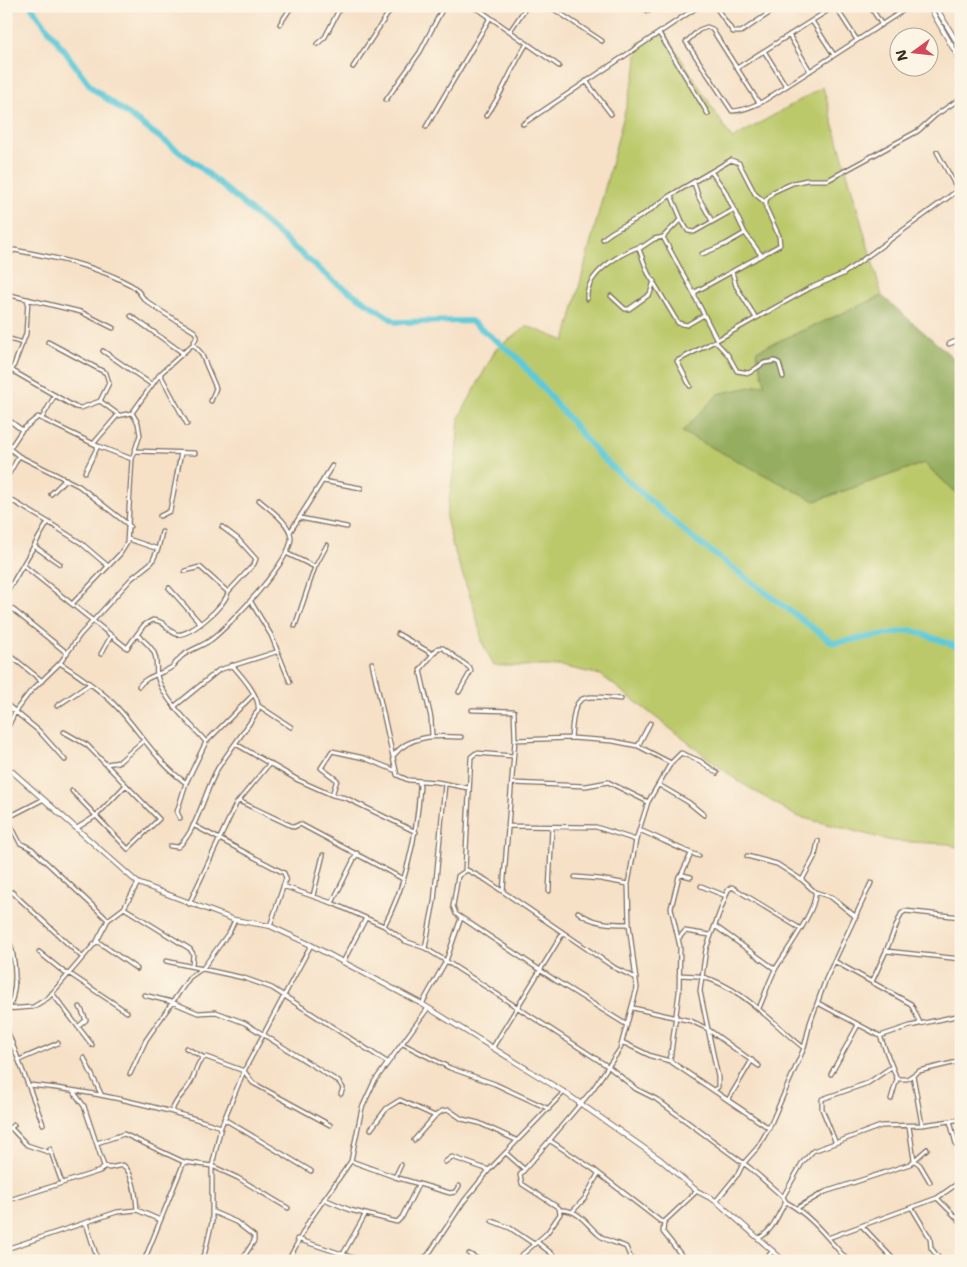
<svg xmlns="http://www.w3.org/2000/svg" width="967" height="1267" viewBox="0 0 967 1267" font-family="'Shantell Sans',sans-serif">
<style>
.green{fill:#bbc96b;stroke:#7b7a44}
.forest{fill:#94ad5f;stroke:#686c3e}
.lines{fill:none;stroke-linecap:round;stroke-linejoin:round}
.river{stroke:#5ec9d8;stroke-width:6}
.minor-casing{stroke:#7c6a59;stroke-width:5.5}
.tertiary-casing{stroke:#7c6a59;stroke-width:6}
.minor{stroke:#fff;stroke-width:3}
.tertiary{stroke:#fff;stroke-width:4}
</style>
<rect width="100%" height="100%" fill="#fcf5e5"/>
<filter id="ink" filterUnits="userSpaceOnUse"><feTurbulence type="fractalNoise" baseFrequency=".02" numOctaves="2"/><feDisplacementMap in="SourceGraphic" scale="10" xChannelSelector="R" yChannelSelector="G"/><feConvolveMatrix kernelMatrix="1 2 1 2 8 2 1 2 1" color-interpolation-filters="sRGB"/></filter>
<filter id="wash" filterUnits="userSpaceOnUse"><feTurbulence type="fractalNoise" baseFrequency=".0096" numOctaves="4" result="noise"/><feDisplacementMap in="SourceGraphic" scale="20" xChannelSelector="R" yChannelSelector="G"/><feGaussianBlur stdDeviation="1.12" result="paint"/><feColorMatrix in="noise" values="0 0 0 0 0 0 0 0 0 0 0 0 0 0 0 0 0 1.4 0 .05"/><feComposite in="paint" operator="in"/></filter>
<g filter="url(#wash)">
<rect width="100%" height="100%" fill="#f6e1c7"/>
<path class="green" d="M665 33 732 139 823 87 882 296 756 351 766 384 718 394 815 501 924 463 961 497V849L949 844 892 841 796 816 738 781 601 675 561 666H494L483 644 474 608 453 547 446 518 456 457 459 418 496 349 527 326 565 341 636 69 638 43Z"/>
<path class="forest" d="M882 296 958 362 961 379V497L924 463 815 501 682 432 718 394 765 384 756 351Z"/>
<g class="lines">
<path class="river" d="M31 6 92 88 199 166 332 280 396 322 471 321 517 357 600 456 689 535 833 643 912 630 961 648"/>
</g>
</g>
<g filter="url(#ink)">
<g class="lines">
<defs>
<path id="minor" d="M470 6 481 11 559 66
M549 6 602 41
M641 6 648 11
M715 6 733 32H741L780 6
M870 6 882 25
M939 13 944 6
M812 21 834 55
M280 24 292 6
M510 31 527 6
M659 33 708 114
M789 35 810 71
M317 44 325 37 341 6
M764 51 786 86
M353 67 393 6
M737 68 835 6 857 40
M586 81 611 114
M386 100 420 52 444 6
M759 103 712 29 707 27 699 30 686 42 732 111C744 111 752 106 762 102L910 6
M486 116C503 94 511 68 526 45
M523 124 699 6
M426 127 490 18
M937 152 958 190
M712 173 724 189 745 233 761 255
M694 183 699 198 712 221
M682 221 671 195 731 160 739 163 755 194 766 203
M663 237 694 294
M603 239C613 229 629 224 641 216 651 210 661 202 671 195
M702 254 726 244 745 233
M6 264 9 254 14 250C53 257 97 266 131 285 137 288 140 294 144 299 159 312 179 321 195 332L197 336 193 344
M732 272 736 286 756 318
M6 294 81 312 113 328
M611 296 625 309H629L650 294 654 281
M587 299C585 274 619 254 641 246
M704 315 687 325 678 323 648 273 639 249 654 239 663 237 679 221H682L688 231 694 232 733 210
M131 316 183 353
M6 338 23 343
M717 340 810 288 843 274 961 188
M949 344 961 339
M103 351 151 384
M6 367 75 407 81 408 100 401 109 383 106 373 48 342
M12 370 26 334 28 299
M160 374 187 424
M783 377 779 363 775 361 764 363 749 373 737 371 728 355 715 341 717 340 695 297V292L780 245 779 236 766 208V200L773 192 793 183 807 180H828L918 131 936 115 961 98
M690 386 677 361 715 341
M100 401 119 415
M6 418 22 430
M42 418 55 395
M94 443 117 416 132 413
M6 446 19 456 79 486 130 526
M10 448 22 430 38 417 98 446 132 459
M135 451 195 453
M85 472 98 446
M6 479 19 456
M323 481 361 488
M51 494 66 479
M6 497 48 522 6 594
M6 511 13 501
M160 516 170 511 181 453
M300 518 347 527
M48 522 81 543 108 566
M222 527 238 539 256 559 254 564 228 592
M290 532 332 466
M34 546 60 564
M158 549 162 532
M286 553 315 567
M23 565 127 648 144 625 153 620C166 621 166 630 176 634 189 638 227 604 228 592L200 567 185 571
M169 588 201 624
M251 602 271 635 290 682
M73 603 120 554 127 543 132 459 140 435 138 423 132 413 160 374 193 344 201 353 216 388 211 401
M6 604 67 653
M295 626 315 567 327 545
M398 634 431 653
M137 635C169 659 148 664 162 688 172 708 192 725 206 742
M6 652 42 681
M101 654 111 636
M60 663C78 675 97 687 113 703 139 729 155 761 186 783
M372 663 397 775 408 780 437 782 468 788
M139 686C147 675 161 675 172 667 176 664 178 659 182 656 191 649 203 646 212 639 230 625 293 559 291 537 289 522 270 510 259 500
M6 704 39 731 65 760
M57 706 90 684
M175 706 219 670 276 652
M259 706 291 727
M472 710 514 711 515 740
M6 731 16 710 30 692 60 663 80 635 132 578 152 562 158 549 128 539
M64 732 87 745 159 819 128 849 72 791
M432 736 431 718 420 670 438 648H443L470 668 471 671 459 692
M571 738C575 692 577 695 621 699
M236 744 298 780 332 795 346 798 416 832
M638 746 650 723
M394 755C410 734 438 736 461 737
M106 764 119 762 143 741
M512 783 586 786 608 782 648 802
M659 785 688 802 704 815
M332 795 337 780 321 768 332 751 364 758 394 770
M239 801 294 827 300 824 403 879
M7 818 20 843 32 849 108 920
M7 818 42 800
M180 818 177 812 186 783 206 742 253 695
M193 825 284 873 286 878 270 926
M509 826 596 827 636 840
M77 828 96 816 126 785
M639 830C660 838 678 849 699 856
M170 846 178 847C197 831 205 790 218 768 231 748 246 730 258 710 261 697 240 674 232 665
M747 856 777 864 802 880 815 892 831 897 856 917
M465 870 471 757 476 753 513 756
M681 875 691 854
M575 877 600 879 628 884
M691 877 683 875 679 876 671 908 680 947 679 992 670 1061 769 1128
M802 880 815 856 818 841
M283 886 332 903 384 926 405 941 425 948 446 961 609 1067 636 1089 656 1099 750 1168 783 1197
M701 886 726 896
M503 891 515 740 571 738 613 741 638 746 671 763
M549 891 552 827
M12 892 83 958
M313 896 323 855
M332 903 357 853
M189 904 236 804 270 763
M124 908 190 949 193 954 192 966
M578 912C593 924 611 924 629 924
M384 926C407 883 417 834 420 786L419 782
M715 926 775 969
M6 933C17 957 19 991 6 1015
M680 937 685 931 710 935
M97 941 137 969
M425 948 434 902 445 784
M886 951 901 914 905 911 961 917
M39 952 65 973 70 974 127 1012
M166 961 244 978 272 988 387 1062
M834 961 911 1004 920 1023
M343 962 366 918
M679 975C687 976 696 975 703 977 743 988 772 1023 804 1048
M872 982 886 951 961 959
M52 993 92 1045
M144 995 172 1002 198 1013 216 1012 245 1023 339 1082 343 1088 341 1094
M818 1003 880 1036 910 1026 961 1015
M422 1004 446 961 461 918
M633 1008 691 1021 706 1028 759 1066
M759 1008C765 995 769 981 776 968 785 953 818 908 815 892
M6 1009 33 1007 48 998 97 941 108 920 124 908 138 883
M627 1025 558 982 456 914 453 906 458 876 467 870 486 880 615 968 636 978
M79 1026 86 1020 80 1007
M6 1027 43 1124
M880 1036 897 1079H907L919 1071 961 1061
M622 1042 651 1056 670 1061
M403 1044 450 1068 495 1084 549 1109
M493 1047 563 933
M6 1048 13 1045
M186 1048 203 1057
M84 1058 101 1094
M19 1060 58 1043
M959 1061 961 1081
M130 1074 146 1040 190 977 203 968 230 931 235 920
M831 1074 858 1025
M913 1075 922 1125
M29 1085C96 1091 158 1106 221 1127
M714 1090 718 1087V1077L700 991 706 949 728 890 732 887 801 929
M73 1091 84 1106 104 1166 109 1168 123 1165C134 1174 136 1196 137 1210
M891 1099 897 1079
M728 1100 752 1060
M172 1111C176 1097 187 1092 192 1080 196 1072 197 1060 206 1057L244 1071 253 1083 330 1125
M224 1119 311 1171
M961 1119 950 1121 956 1144 961 1150
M909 1126 914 1160 920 1165 930 1182
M10 1127 27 1145 51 1153
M371 1129 387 1108 400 1100 435 1116 442 1111 449 1110 462 1119 479 1123 516 1140
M6 1131 14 1125
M414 1140 435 1116
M549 1140 593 1169 660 1221 664 1222 663 1232 686 1261
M835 1141 822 1109V1099L868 1083 890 1068
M97 1143 124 1134 184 1162 212 1166 238 1178 288 1208
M50 1149 62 1183
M506 1153 524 1169
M351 1161 395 1177 450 1193 455 1192 459 1186
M445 1162 452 1157 489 1170 564 1092
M395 1177 401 1165
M937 1198 961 1222
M324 1199 350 1210 397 1222 402 1217 418 1185
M6 1201 100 1171 104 1167
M716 1201 738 1174 743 1164 758 1147 769 1128 804 1048 810 1023 826 979 871 883
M786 1202C812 1216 828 1239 848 1261
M797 1208 825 1192 910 1164 927 1149
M912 1208 930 1238 931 1248 941 1261
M560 1210C579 1209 586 1224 599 1235 606 1241 617 1243 626 1247L632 1261
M573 1211 585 1198 598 1174
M213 1212 236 1222 254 1236V1241L241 1261
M492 1221 510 1228 534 1244
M664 1222 697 1191
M86 1223 98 1261
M862 1226 895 1261
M759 1238C774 1230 777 1215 786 1202L783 1197 802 1163 813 1151 881 1126 922 1125 950 1121
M828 1238 937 1198 961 1181
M297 1239 363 1261
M537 1242 561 1261
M6 1249 117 1212 137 1210 160 1220
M343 1254 365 1215
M469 1254 481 1261
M144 1261 184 1162
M200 1261 205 1252 212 1222V1166L221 1127 244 1071 311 945
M288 1261 309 1221 351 1161 362 1108 374 1082 428 1008
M420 1261 428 1255 464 1201 489 1170
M515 1261 547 1233 560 1214 559 1208 522 1184 520 1175 593 1089 620 1049 637 988 629 924 628 884 636 840 648 802 671 763 681 753 700 761 717 773
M763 1261 773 1251"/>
<path id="tertiary" d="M929 6 961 62
M935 6 961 49
M6 766 138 883 235 920 270 926 311 945 422 1004 564 1092 661 1160 697 1191 716 1201 784 1261"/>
</defs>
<use href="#minor" class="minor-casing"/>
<use href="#tertiary" class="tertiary-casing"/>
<use href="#minor" class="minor"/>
<use href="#tertiary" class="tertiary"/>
</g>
</g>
<rect width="967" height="1267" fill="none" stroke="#fcf5e5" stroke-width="25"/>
<g transform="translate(914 52) rotate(255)"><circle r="24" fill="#fcf5e5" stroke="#afa495"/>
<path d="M0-4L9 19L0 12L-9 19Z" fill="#d1495b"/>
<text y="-8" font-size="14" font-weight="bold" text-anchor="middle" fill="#3b2a1e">N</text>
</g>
</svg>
